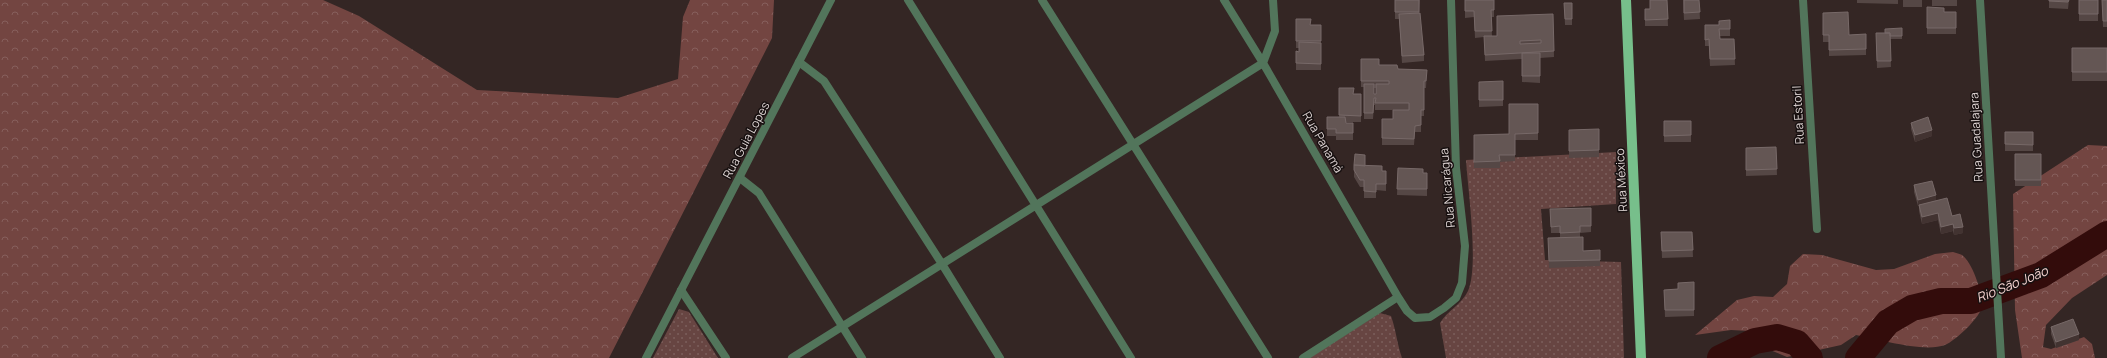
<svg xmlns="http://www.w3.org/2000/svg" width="2107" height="358" viewBox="0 0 2107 358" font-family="Manrope,sans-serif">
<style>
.grass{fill:url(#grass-dots)}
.forest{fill:url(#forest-crowns)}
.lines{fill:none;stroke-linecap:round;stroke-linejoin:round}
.river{stroke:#330c0b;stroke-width:26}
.minor{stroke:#52755b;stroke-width:8}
.tertiary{stroke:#52755b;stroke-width:8}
.primary{stroke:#77bf8b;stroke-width:10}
.wall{fill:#554745;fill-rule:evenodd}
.shaded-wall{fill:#423331}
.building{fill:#645654;stroke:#776968;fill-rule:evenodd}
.labels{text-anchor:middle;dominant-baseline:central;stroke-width:3;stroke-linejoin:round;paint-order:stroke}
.street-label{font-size:12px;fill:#ddd3d2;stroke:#171010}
.water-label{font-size:13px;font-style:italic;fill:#f5d3d0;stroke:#171010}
</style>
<defs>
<pattern id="grass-dots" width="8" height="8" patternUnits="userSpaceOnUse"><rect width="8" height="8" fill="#674542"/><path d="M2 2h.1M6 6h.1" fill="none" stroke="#7c5f5c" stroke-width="1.8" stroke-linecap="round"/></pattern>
<pattern id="forest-crowns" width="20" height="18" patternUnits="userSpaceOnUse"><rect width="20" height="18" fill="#734541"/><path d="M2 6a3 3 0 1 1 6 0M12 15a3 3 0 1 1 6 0" fill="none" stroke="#865f5c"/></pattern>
</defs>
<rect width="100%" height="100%" fill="#342624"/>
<path class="grass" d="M1616 152V204L1541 209 1545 260 1621 262 1624 358H1446L1440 323C1447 311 1462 304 1468 291 1479 266 1468 191 1466 160Z
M679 309 689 312 718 358H653Z
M1380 313 1391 316C1396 330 1397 344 1402 358H1309Z"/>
<path class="forest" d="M0 0H323L359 16 477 90 618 98 678 79 683 17 690 0H774L772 38 609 358H0Z
M2088 145 2107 146V275L2072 298 2046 325 2043 347 2051 349 2084 337 2092 344 2095 358H2022L2015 310 2013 194Z
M1953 252C1956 253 1960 254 1962 255 1972 262 1983 293 1982 306 1981 317 1955 341 1945 345 1924 353 1879 339 1856 335L1841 345 1787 357 1770 350 1768 332 1731 330 1695 335 1737 300 1754 296 1773 297 1787 284 1790 266 1803 254 1822 255 1876 270 1894 269 1935 254Z"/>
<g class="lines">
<path class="river" d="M1720 358 1755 341 1777 337 1797 343 1810 358
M1858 358 1888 322 1912 308 1941 301H1971L2041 275 2107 234"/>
<path class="minor" d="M908 0 1131 358
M1042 0 1268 358
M1224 0 1263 63 1398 297 1407 311 1415 318 1430 317 1444 308 1456 298 1462 283 1465 246 1456 168 1451 0
M1803 0 1817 229
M1980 0 2001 358
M799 62 824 81 942 264 1000 358
M740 178 759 193 862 358
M681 290 726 358
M792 358 1263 63 1275 31 1273 0
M1303 358 1398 297"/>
<path class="tertiary" d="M646 358 831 0"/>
<path class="primary" d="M1626 0 1641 358"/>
</g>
<path class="wall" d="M1395 0H1420L1419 13 1424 55V61L1402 63 1399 19H1395Z
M1465 0H1494V17H1491L1492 36H1497L1553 14 1554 57 1540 58V83L1522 82V59L1485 61 1484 37 1475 38 1474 17 1465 18Z
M1667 0 1668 26H1645V9H1650Z
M1683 0H1699L1700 19 1684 20Z
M1857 0H1898V4L1857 3Z
M1903 0H1922V7H1903Z
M1932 0H1957V6H1932Z
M2049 0H2069L2068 9 2049 8Z
M2079 0H2098V21H2079Z
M2102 0H2107V27H2103Z
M1564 3H1572V25H1565Z
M1927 7 1944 12H1956V34H1927Z
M1823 13 1849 35 1866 34V55L1829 56V42H1823Z
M1296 19 1310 25H1321V70H1296V51L1299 52V48H1296Z
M1730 20V36H1719L1720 39H1734L1735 65 1710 66 1709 46H1705V25H1719Z
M1902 28V39H1890L1891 67 1877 68 1876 33H1885Z
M2072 48H2107V81H2072Z
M1361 59 1379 65 1398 69 1427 70 1426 88H1424V116H1421V132H1415L1414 145H1382V119H1393V110H1375V105H1374L1373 119H1364V87H1361ZM1374 88H1376V94H1374Z
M1479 82 1503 100V106L1479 107Z
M1339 88 1353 94H1361V122H1346V123H1353V140H1336V136H1327V117H1339Z
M1538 104V140H1515V161L1500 162V168H1474V135L1509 134Z
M1664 121H1691V142H1664Z
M1911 123 1932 136 1915 142 1911 129Z
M1569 130 1599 150V157L1569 158Z
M2005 132H2033V151H2005Z
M1776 147 1777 175 1746 176V148Z
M2015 154H2041V186H2015Z
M1354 165 1365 166 1382 171 1386 178V191L1376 190V198H1364V187H1360L1354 177Z
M1398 168 1423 173H1427V196L1397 195Z
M1914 185 1936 201 1952 216 1963 233 1954 235 1953 231 1941 234 1938 220 1922 224 1919 211V206H1918L1914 192Z
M1550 209 1591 226V232L1580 233V237L1583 251 1600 250V266L1549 268 1548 238H1560V233H1551Z
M1661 232H1692L1693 257 1662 258Z
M1694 282V316L1665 317 1664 290 1678 289Z
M2051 327 2079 340 2056 348 2051 334Z"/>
<path class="shaded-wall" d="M1932 130V136L1915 142V135Z
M1936 195V201L1918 206V200Z
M1938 213V220L1922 224V217Z
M1953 224V231L1941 234V227Z
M1963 227V233L1954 235V228Z
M2079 334V340L2056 348V342Z"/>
<path class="building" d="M1395 0H1419V12H1395Z
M1465 0H1494V10H1491L1492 31H1475L1474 11H1465Z
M1650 0H1667L1668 19 1645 20V9H1650Z
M1684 0H1699L1700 12 1684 13Z
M2049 0H2069L2068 2 2049 1Z
M2079 0H2098V14H2079Z
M2102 0H2107V21H2103Z
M1564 3H1572V19H1565Z
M1927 7 1944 8V12H1956V28H1927Z
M1848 12 1849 35 1866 34V49L1829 50V35H1823V13Z
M1420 13 1424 55 1402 56 1399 14Z
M1553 14 1554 51 1485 55 1484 36H1497V16ZM1541 40V43L1520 44V41Z
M1296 19H1311L1310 25H1321V41H1296Z
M1730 20V29H1719L1720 39H1734L1735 59H1710L1709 39 1705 40V25H1719V21Z
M1902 28V36H1890V33H1885V29Z
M1876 33H1890L1891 61H1877Z
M1299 42 1321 43V64L1296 63V51L1299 52Z
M2072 48H2107V72H2072Z
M1522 53H1540V76H1522Z
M1361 59H1379V65H1397L1398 69 1427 70 1426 81H1424V110H1421V125L1415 126 1414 139 1382 138V119H1393V110H1409V103H1375L1376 98H1374L1373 113H1364V84H1374V94H1376V84H1389V81H1361Z
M1503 81V100H1479V82Z
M1339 88H1354L1353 94H1361V116L1339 115Z
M1509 104H1538V133L1515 134V155H1499L1500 161 1474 162V135L1509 134Z
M1327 117H1345L1346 123H1353V133H1336V129H1327Z
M1928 117 1932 130 1915 135 1911 123Z
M1664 121H1691V135L1664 136Z
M1599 129V150L1569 151V130Z
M2005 132H2033V145L2005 144Z
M1776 147 1777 169 1746 170V148Z
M1355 154 1365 155V166L1354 165Z
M2015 154H2041V180H2015Z
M1354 165 1382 166V171H1386V184H1376V192L1364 191V180H1360L1354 170Z
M1398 168 1423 169V173H1427V189H1397Z
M1932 181 1936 195 1918 200 1914 185Z
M1947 198 1952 216 1960 214 1963 227 1954 228 1953 224 1941 227 1938 213 1922 217 1919 205Z
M1591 208V226H1580V232L1560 233V226L1551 227 1550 209Z
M1661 232H1692L1693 250 1662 251Z
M1583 237V251L1600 250V260L1549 261 1548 238Z
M1694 282V310H1665L1664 290 1678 289V283Z
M2073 319 2079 334 2056 342 2051 327Z"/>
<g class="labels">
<g class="street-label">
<text transform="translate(1798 115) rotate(-93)">Rua Estoril</text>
<text transform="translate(1976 137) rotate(-93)">Rua Guadalajara</text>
<text transform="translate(746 140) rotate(-62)">Rua Guia Lopes</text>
<text transform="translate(1323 142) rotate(60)">Rua Panamá</text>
<text transform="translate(1621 180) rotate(-93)">Rua México</text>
<text transform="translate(1447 188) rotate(-95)">Rua Nicarágua</text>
</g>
<g class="water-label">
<text transform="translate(2012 284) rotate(-22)">Rio São João</text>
</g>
</g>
</svg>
